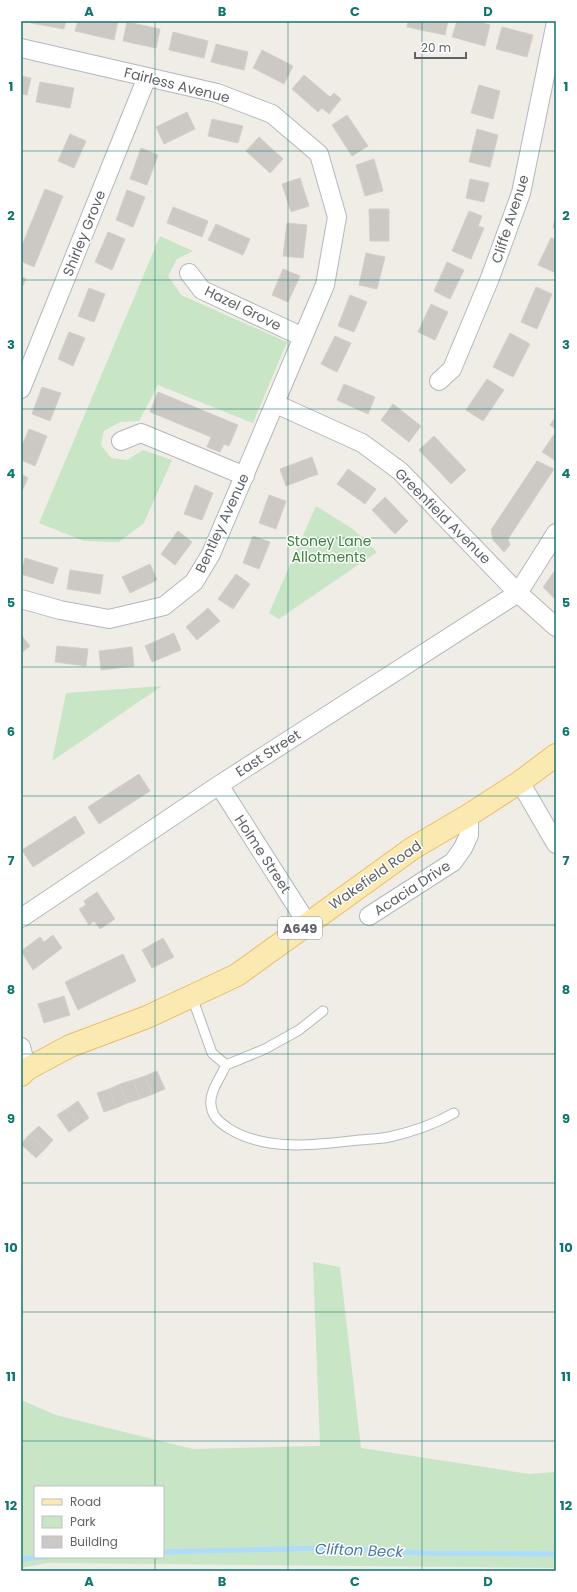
<svg xmlns="http://www.w3.org/2000/svg" width="577" height="1592" viewBox="0 0 577 1592" font-family="Poppins,sans-serif">
<style>
.green{fill:#c8e5c6;fill-rule:evenodd}
.lines{fill:none;stroke-linecap:round;stroke-linejoin:round}
.stream{stroke:#adddfa;stroke-width:5}
.building{fill:#ccc8c4;stroke:#d4cfc6}
.lane-casing{stroke:#b4b7bb;stroke-width:11}
.street-casing{stroke:#b4b7bb;stroke-width:20}
.primary-casing{stroke:#eabd67;stroke-width:24}
.lane{stroke:#fff;stroke-width:9}
.street{stroke:#fff;stroke-width:18}
.primary{stroke:#faeab2;stroke-width:22}
.grid{fill:none;stroke:#0f766e;stroke-width:1;stroke-opacity:0.55}
.labels{text-anchor:middle;dominant-baseline:central;stroke-width:3;stroke-linejoin:round;paint-order:stroke}
.shield{fill:#fff;stroke:#8f9295;stroke-width:1}
.shield-label{font-size:13px;font-weight:bold;fill:#5f6367}
.street-label{font-size:14px;fill:#5f6367;stroke:#fff}
.park-label{font-size:14px;fill:#3b823a;stroke:#fff}
.water-label{font-size:15px;font-style:italic;fill:#477aa4;stroke:#fff}
.neatline{fill:none;stroke:#0f766e;stroke-width:1.5}
.grid-label{font-size:13px;text-anchor:middle;font-weight:bold;fill:#0f766e}
</style>
<rect width="100%" height="100%" fill="#f0ede7"/>
<path class="green" d="M160 236 193 251 177 259 168 276 181 295 287 342 253 423 158 385 139 421 120 422 104 431 101 445 111 458 127 460 143 450 172 460 144 523 119 542 84 541 39 523Z
M316 506 353 529 377 552 279 619 269 613Z
M162 686 52 761 66 693Z
M313 1262 340 1267 361 1448 529 1474 556 1472V1568L47 1563 21 1568V1400L56 1415 193 1449 320 1446ZM35 1487H163V1557H35Z"/>
<g class="lines">
<path class="stream" d="M163 1552 328 1548 422 1553 556 1554
M21 1559 46 1557"/>
</g>
<path class="building" d="M32 21H66L64 29 31 23Z
M78 21H118L114 40 75 31Z
M408 21H448L445 35 407 27Z
M457 21H475L490 25 485 46 452 37Z
M127 22 160 29 156 48 123 41Z
M502 27 533 35 527 57 496 49Z
M173 32 208 41 204 58 169 50Z
M216 44 248 52 244 70 211 62Z
M262 50 293 66 284 84 253 68Z
M304 75 330 97 334 93 341 99 329 114 322 108 318 112 292 89Z
M21 76 31 78 27 95 21 94Z
M40 82 74 88 70 108 36 102Z
M479 85 500 91 493 119 471 113Z
M187 112 195 129 164 144 156 127Z
M347 115 368 146 352 156 332 125Z
M212 119 243 126 238 143 208 136Z
M477 129 498 135 490 167 469 162Z
M70 134 86 141 74 168 58 161Z
M259 137 283 159 270 173 246 151Z
M141 148 158 155 147 185 130 179Z
M374 159 383 191 365 196 356 165Z
M300 178 309 206 291 212 282 184Z
M470 179 489 183 484 202 466 198Z
M45 189 63 196 34 267 21 261V248Z
M127 190 145 197 133 227 116 220Z
M173 207 208 221 202 237 167 223Z
M369 209H389V241H370Z
M469 211 482 216 478 226 484 228 471 259 452 251Z
M556 214V229L553 228Z
M287 223 307 225 303 258 283 256Z
M216 224 250 239 243 255 208 240Z
M108 232 125 239 112 270 95 262Z
M551 238 556 240V273L538 265Z
M366 253 385 257 377 289 359 285Z
M447 262 464 270 450 299 434 291Z
M283 269 300 276 288 302 272 295Z
M21 276 26 279 21 289Z
M536 287 552 294 537 329 521 322Z
M89 288 105 294 94 322 78 316Z
M350 295 367 302 354 332 338 326Z
M431 304 448 312 435 340 418 332Z
M69 332 85 338 73 366 58 359Z
M510 333 530 344 513 377 493 367Z
M335 336 351 343 337 372 321 364Z
M487 379 504 390 483 421 466 410Z
M344 384 375 397 368 414 337 400Z
M42 387 61 393 50 421 32 414Z
M158 392 238 425 229 446 224 444 220 452 207 447 211 437 150 412Z
M393 404 421 426 409 442 381 420Z
M556 416V429L550 425Z
M29 429 47 436 35 466 21 460V448Z
M556 432V461L542 452Z
M434 436 466 470 451 484 419 450Z
M312 457 318 474 286 486 280 469Z
M537 461 554 469 508 539 510 545 504 552 493 540 491 530Z
M348 469 376 489 365 504 337 484Z
M21 474 28 478 21 493Z
M195 485 213 493 202 520 184 514Z
M269 495 286 501 276 529 259 523Z
M385 497 408 521 395 534 372 510Z
M178 531 192 542 175 565 161 554Z
M253 536 270 542 259 569 243 563Z
M25 558 58 568 53 584 21 574Z
M150 564 157 580 130 593 122 577Z
M556 569V600L543 587Z
M70 570 103 575 100 594 67 589Z
M236 574 250 584 233 609 218 599Z
M208 608 220 621 197 640 186 627Z
M174 633 181 650 152 662 145 646Z
M21 635 30 646 21 653Z
M57 646 88 649 86 666 55 662Z
M132 647 134 666 101 670 99 651Z
M139 774 150 791 99 824 88 807Z
M75 816 85 833 33 867 22 850Z
M97 892 115 919 100 929 94 921 89 925 79 909 86 905 84 901Z
M53 935 62 948 33 970 21 951 40 937 44 942Z
M163 938 174 957 152 968 142 950Z
M123 954 136 981 78 1010 65 982Z
M64 996 70 1015 44 1023 38 1004Z
M157 1071 165 1089 153 1094 145 1076Z
M145 1076 153 1094 140 1099 133 1080Z
M133 1080 140 1099 127 1103 120 1084Z
M120 1084 127 1103 116 1108 109 1089Z
M109 1089 116 1108 104 1112 97 1093Z
M78 1101 89 1118 79 1125 68 1108Z
M68 1108 79 1125 69 1132 57 1115Z
M39 1126 53 1140 45 1149 30 1134Z
M30 1134 45 1149 36 1158 21 1144Z"/>
<g class="lines">
<defs>
<path id="lane" d="M192 997 212 1053 226 1065 265 1049 299 1030 323 1011
M226 1065C221 1077 209 1092 211 1105 212 1116 219 1122 228 1128 265 1152 317 1145 359 1140 368 1139 379 1139 389 1137 412 1132 433 1125 454 1113"/>
<path id="street" d="M21 48 217 93 272 114 319 154 337 217 325 285 211 554 194 582 164 606 109 619 60 610 21 599
M189 273 202 290 303 337
M439 381 452 369 490 278 521 193 556 22
M21 389 147 77
M276 404 362 443 400 471 518 593 556 627
M121 441 141 433 245 476
M520 782 556 844
M219 785 307 923
M369 916 453 862 463 848 469 835V815
M21 918 219 785 518 593 556 533
M21 1047 27 1069"/>
<path id="primary" d="M21 1075 27 1069 70 1046 147 1017 237 975 413 848 469 815 520 782 556 755"/>
</defs>
<use href="#lane" class="lane-casing"/>
<use href="#street" class="street-casing"/>
<use href="#primary" class="primary-casing"/>
<use href="#lane" class="lane"/>
<use href="#street" class="street"/>
<use href="#primary" class="primary"/>
</g>
<path class="grid" d="M155 21V1487M288 21V1571M422 21V1571M21 151H556M21 280H556M21 409H556M21 538H556M21 667H556M21 796H556M21 925H556M21 1054H556M21 1183H556M21 1312H556M21 1441H556M155 1557V1571"/>
<g class="labels">
<rect class="shield" x="278" y="917" width="44" height="22" rx="3"/>
<g class="shield-label">
<text x="300" y="928">A649</text>
</g>
<g class="street-label">
<text transform="translate(177 85) rotate(14)">Fairless Avenue</text>
<text transform="translate(510 219) rotate(-72)">Cliffe Avenue</text>
<text transform="translate(84 233) rotate(-68)">Shirley Grove</text>
<text transform="translate(243 308) rotate(26)">Hazel Grove</text>
<text transform="translate(443 516) rotate(45)">Greenfield Avenue</text>
<text transform="translate(222 523) rotate(-65)">Bentley Avenue</text>
<text transform="translate(268 753) rotate(-33)">East Street</text>
<text transform="translate(263 854) rotate(57)">Holme Street</text>
<text transform="translate(375 875) rotate(-35)">Wakefield Road</text>
<text transform="translate(412 888) rotate(-33)">Acacia Drive</text>
</g>
<g class="park-label">
<text x="329" y="541">Stoney Lane<tspan x="329" dy="16">Allotments</tspan></text>
</g>
<g class="water-label">
<text transform="translate(359 1550) rotate(2)">Clifton Beck</text>
</g>
</g>
<rect width="577" height="1592" fill="none" stroke="#ffffff" stroke-width="44"/>
<rect x="34" y="1486" width="130" height="72" fill="#ffffff" stroke="#bfc1c2"/>
<rect x="42" y="1499" width="20" height="6" fill="#faeab2" stroke="#bfc1c2"/>
<text x="70" y="1506" font-size="12" fill="#5f6367">Road</text>
<rect x="42" y="1516" width="20" height="12" fill="#c8e5c6" stroke="#bfc1c2"/>
<text x="70" y="1526" font-size="12" fill="#5f6367">Park</text>
<rect x="42" y="1536" width="20" height="12" fill="#ccc8c4" stroke="#bfc1c2"/>
<text x="70" y="1546" font-size="12" fill="#5f6367">Building</text>
<path d="M415 52v6h51v-6" fill="none" stroke="#5f6367" stroke-width="2"/>
<text x="421" y="52" font-size="12" fill="#5f6367" stroke="#ffffff" stroke-width="3" paint-order="stroke">20 m</text>
<rect x="22" y="22" width="533" height="1548" class="neatline"/>
<g class="grid-label">
<text x="89" y="16">A</text>
<text x="222" y="16">B</text>
<text x="355" y="16">C</text>
<text x="488" y="16">D</text>
<text x="11" y="91">1</text>
<text x="566" y="91">1</text>
<text x="11" y="220">2</text>
<text x="566" y="220">2</text>
<text x="11" y="349">3</text>
<text x="566" y="349">3</text>
<text x="11" y="478">4</text>
<text x="566" y="478">4</text>
<text x="11" y="607">5</text>
<text x="566" y="607">5</text>
<text x="11" y="736">6</text>
<text x="566" y="736">6</text>
<text x="11" y="865">7</text>
<text x="566" y="865">7</text>
<text x="11" y="994">8</text>
<text x="566" y="994">8</text>
<text x="11" y="1123">9</text>
<text x="566" y="1123">9</text>
<text x="11" y="1252">10</text>
<text x="566" y="1252">10</text>
<text x="11" y="1381">11</text>
<text x="566" y="1381">11</text>
<text x="11" y="1510">12</text>
<text x="566" y="1510">12</text>
<text x="89" y="1586">A</text>
<text x="222" y="1586">B</text>
<text x="355" y="1586">C</text>
<text x="488" y="1586">D</text>
</g>
</svg>
